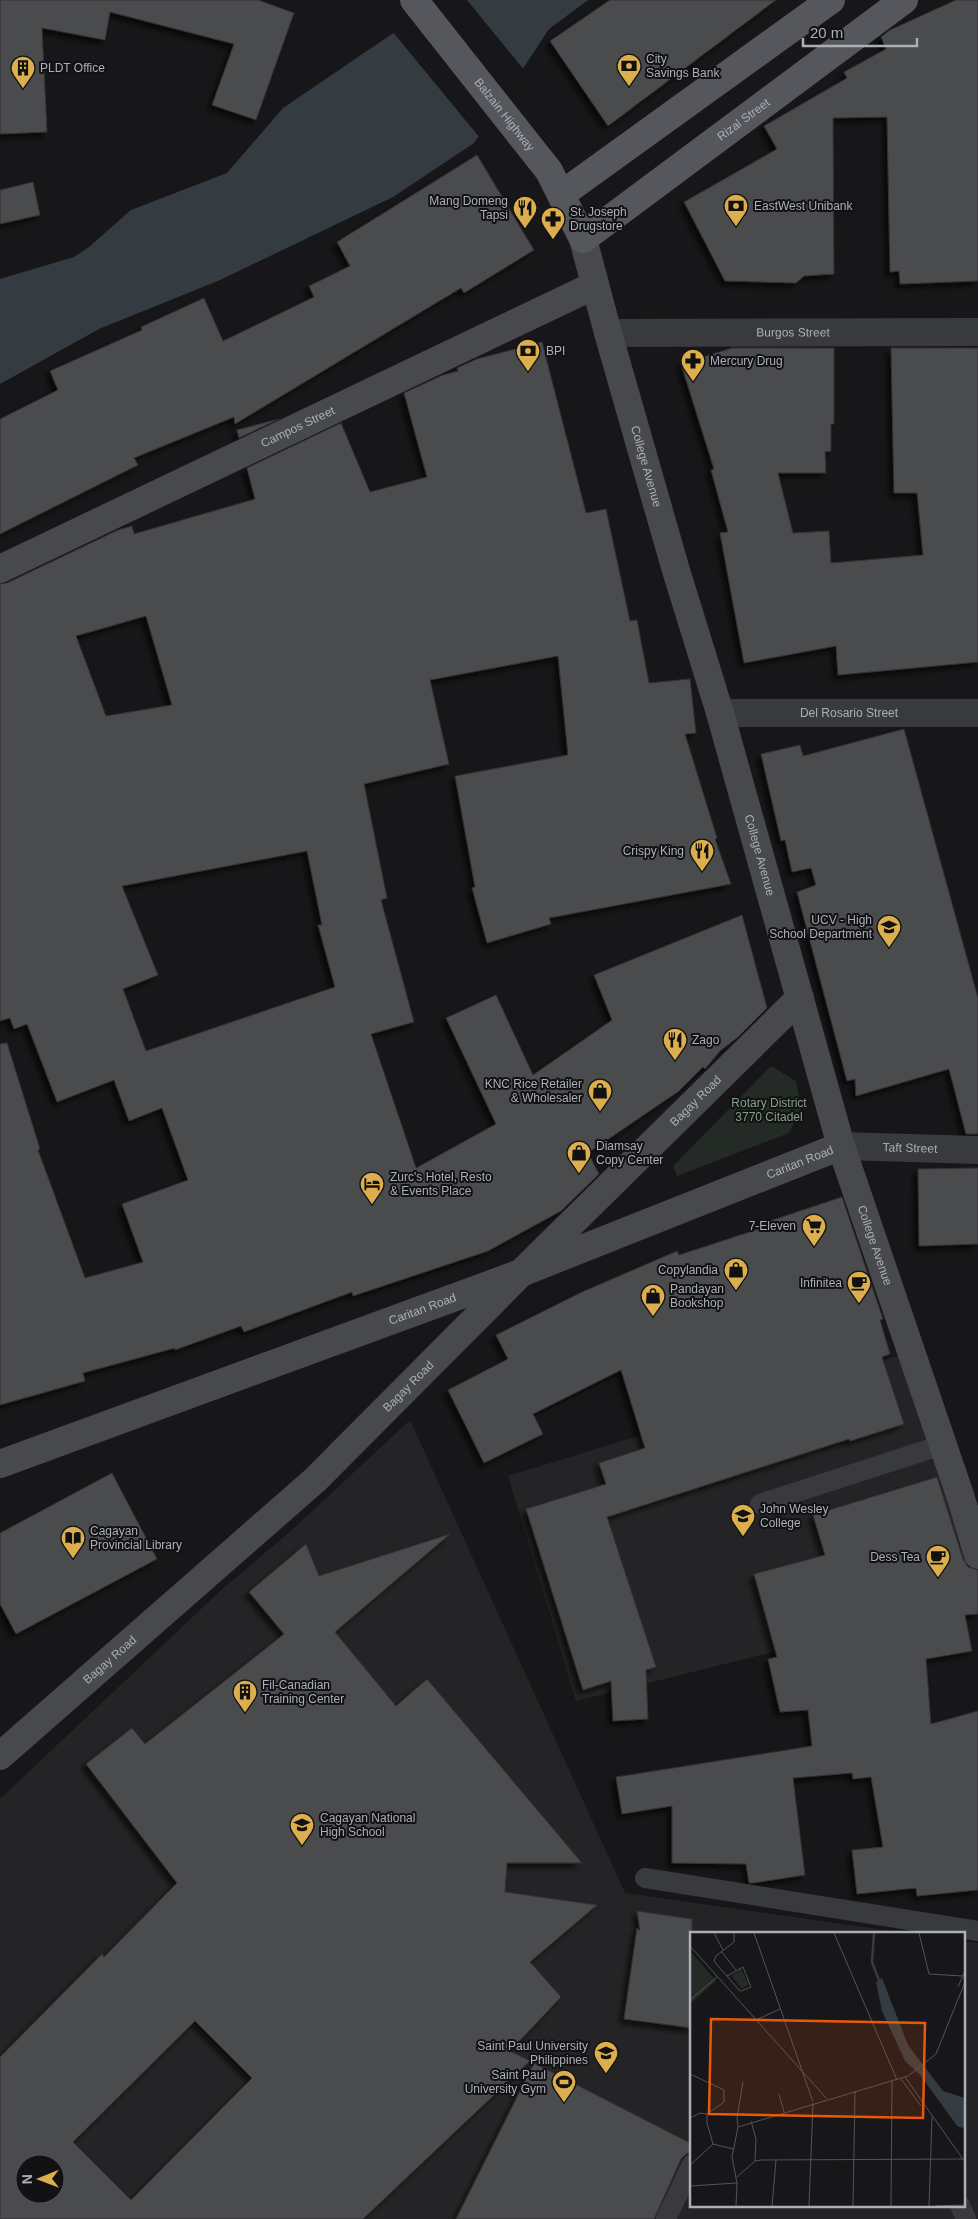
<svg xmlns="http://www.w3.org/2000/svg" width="978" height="2219" viewBox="0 0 978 2219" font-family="Helvetica,sans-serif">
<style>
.built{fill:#242426;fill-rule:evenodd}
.green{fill:#242a25}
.water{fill:#343c42}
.pier{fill:#171719}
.building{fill:#4a4b4e;stroke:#323235;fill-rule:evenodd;filter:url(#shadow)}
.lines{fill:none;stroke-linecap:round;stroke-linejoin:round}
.lane{stroke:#393a3e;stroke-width:20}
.street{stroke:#393a3e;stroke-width:28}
.secondary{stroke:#47494d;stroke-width:28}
.primary{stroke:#55575c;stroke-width:28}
.labels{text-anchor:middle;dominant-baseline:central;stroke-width:4;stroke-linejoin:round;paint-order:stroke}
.poi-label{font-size:12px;fill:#abafb7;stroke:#121214;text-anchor:start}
.street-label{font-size:12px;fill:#abafb7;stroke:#121214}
.park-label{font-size:12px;fill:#85a087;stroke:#121214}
.inset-river{fill:none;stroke:#343c42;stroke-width:2.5}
.inset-road{fill:none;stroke:#525458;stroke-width:1}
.view{fill:#e8590c;fill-opacity:0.15;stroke:#e8590c;stroke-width:2.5}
.inset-edge{fill:none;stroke:#abafb7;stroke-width:2.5}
</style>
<defs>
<filter id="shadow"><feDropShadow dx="-4.5" dy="4.5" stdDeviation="2.5" flood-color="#0009"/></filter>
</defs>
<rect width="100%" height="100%" fill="#171719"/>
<path class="built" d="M904 1354 978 1601 576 1701 508 1476Z
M410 1420 625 1893 906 1933H692V2205H964V1941L978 1943V2219H0V1799L219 1592 294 1528ZM25 2164H55V2194H25Z"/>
<path class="green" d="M771 1066 796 1081 801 1110 789 1133 677 1176 673 1166Z"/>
<path class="water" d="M442 0H588L549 29 474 143 393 197 220 280 99 329 0 384V279L74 257 89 247 131 210 227 173 283 108Z"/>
<path class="pier" d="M437 0H467L525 71 480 138 392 31Z"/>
<path class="building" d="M0 0H258L294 13 256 120 212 105 234 44 110 12 105 40 42 28 47 132 0 134Z
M610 0H776L608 126 550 41Z
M956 0H978V281L900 284 899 271 890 272 887 117 833 118 834 274 804 276 796 283 725 281 684 202 777 149 764 126 847 78 844 72 886 49 881 37 890 30Z
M477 155 534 250 464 293 461 288 235 424 234 417 134 458 138 465 0 534V419L58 390 50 371 142 330 141 327 204 298 223 341 314 297 309 286 350 266 337 242Z
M33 182 40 215 0 224V190Z
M542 342 586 513 606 509 630 621 637 620 649 683 690 679 696 733 685 734 717 838 715 839 731 884 549 918 551 924 487 943 472 888 475 887 455 776 568 755 558 656 430 680 449 764 364 784 387 898 381 900 414 1022 371 1034 416 1168 496 1124 446 1018 496 995 533 1075 612 1020 594 975 742 915 767 1008 738 1037 720 1051 705 1069 703 1067 679 1091 588 1153 599 1174 561 1211 488 1251 353 1296 352 1292 244 1332 241 1326 175 1350V1348L83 1373 85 1381 0 1405V1044L7 1043 40 1149 38 1150 85 1278 143 1262 122 1204 188 1180 162 1108 129 1121 114 1080 57 1102 27 1024 14 1029 10 1018 0 1021V584L7 583 118 530 132 526 134 534 255 499 247 468 341 423 370 492 427 477 404 393 443 375 458 371 457 368 477 359ZM146 616 172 705 106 716 76 636ZM307 851 322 925H318L335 987 146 1051 123 989 158 975 122 886Z
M732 348H834V424H831V451L825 452 826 473H778L793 533 829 531 831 563 923 555 917 493H894L891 348H978V662L838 675 836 646 744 663 720 533 728 532 711 470 714 469 681 364Z
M279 419 239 438 237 430Z
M904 729 978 998V1134H966L949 1069 856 1096 855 1079 847 1081 797 892 816 885 811 868 792 872 785 840 781 841 761 754 800 745 803 756Z
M978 1168V1244L919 1246 918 1169Z
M842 1197 883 1319 880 1320 890 1354 882 1357 904 1424 850 1441 849 1439 607 1517 656 1667 646 1670 648 1719 613 1721 611 1681 583 1690 526 1509 606 1484 599 1463 645 1448 621 1370 533 1414 543 1434 484 1463 448 1390 508 1359 496 1335 582 1292 677 1251 679 1255 768 1226 767 1222Z
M112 1473 157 1559 16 1634 0 1604V1533Z
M937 1477 963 1559 968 1567 978 1570V1614L965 1615 972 1651 926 1659 931 1724 978 1711V1890L917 1896 916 1888 857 1894 852 1850 883 1847 871 1777 853 1779 852 1773 793 1778 805 1875 753 1883H749L746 1864 672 1863V1806L622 1814 616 1777 812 1746 808 1710 780 1712 768 1659 777 1657 754 1574 825 1555 813 1515Z
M450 1534 335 1632 396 1706 427 1679 582 1863H507L505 1892 597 1905 530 1962 561 1997 510 2051 530 2061 363 2219H0V2057L102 1954 104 1957 177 1883 86 1764 132 1728 145 1744 284 1634 249 1592 306 1544 319 1576ZM195 2021 252 2078 131 2200 73 2142ZM25 2164H55V2194H25Z
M637 1911 692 1919V2028L624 2019 637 1928 640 1931Z
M534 2063 692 2144V2152L686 2154 681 2159 654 2219H456Z"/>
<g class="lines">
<path class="lane" d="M760 1504 942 1445
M645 1878 978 1931
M960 2205 966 2219
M666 2219 692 2164"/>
<g class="street">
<path id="s1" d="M608 333 978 332"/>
<path id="s2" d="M720 713H978"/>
<path id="s3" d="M841 1146 978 1150"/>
</g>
<g class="secondary">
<path id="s4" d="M583 239 608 333 675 567 720 713 841 1146 960 1495 978 1555"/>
<path id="s5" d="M0 569 595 285"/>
<path id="s6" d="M0 1464 521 1273 841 1146"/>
<path id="s7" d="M0 1756 315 1480 521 1273 800 998"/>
</g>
<g class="primary">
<path id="s8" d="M414 0 549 171 583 239 904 0"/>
<path d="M562 194 831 0"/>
</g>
</g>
<defs>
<symbol id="bank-pin" viewBox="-11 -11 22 30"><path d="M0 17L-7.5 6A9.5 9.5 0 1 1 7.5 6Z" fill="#dcae4d" stroke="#121214"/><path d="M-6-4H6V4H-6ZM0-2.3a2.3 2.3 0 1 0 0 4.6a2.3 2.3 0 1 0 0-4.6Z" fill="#111"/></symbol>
<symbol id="building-pin" viewBox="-11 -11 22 30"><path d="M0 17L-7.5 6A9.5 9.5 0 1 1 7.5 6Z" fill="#dcae4d" stroke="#121214"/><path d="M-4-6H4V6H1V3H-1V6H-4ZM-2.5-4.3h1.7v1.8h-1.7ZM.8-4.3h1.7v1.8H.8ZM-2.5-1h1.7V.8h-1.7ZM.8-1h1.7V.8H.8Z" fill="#111"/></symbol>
<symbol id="restaurant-pin" viewBox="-11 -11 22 30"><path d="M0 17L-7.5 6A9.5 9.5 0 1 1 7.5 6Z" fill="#dcae4d" stroke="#121214"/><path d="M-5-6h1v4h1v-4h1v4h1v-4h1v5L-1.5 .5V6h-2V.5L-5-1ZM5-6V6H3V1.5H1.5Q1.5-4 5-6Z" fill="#111"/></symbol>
<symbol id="pharmacy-pin" viewBox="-11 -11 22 30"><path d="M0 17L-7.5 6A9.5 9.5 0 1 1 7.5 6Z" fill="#dcae4d" stroke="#121214"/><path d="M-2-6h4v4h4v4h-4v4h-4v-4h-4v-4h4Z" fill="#111"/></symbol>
<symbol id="school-pin" viewBox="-11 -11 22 30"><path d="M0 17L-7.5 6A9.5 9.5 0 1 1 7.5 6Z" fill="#dcae4d" stroke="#121214"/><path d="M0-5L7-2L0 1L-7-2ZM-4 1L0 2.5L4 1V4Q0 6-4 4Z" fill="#111"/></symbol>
<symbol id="shop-pin" viewBox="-11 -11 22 30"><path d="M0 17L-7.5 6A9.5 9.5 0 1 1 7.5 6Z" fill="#dcae4d" stroke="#121214"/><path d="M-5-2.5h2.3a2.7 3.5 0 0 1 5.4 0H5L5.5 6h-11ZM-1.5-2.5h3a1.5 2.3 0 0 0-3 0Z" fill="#111"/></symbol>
<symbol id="hotel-pin" viewBox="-11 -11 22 30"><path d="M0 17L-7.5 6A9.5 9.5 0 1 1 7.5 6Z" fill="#dcae4d" stroke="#121214"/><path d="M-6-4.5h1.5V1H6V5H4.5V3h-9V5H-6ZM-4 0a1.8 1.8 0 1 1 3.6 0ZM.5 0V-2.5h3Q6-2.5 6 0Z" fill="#111"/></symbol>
<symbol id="supermarket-pin" viewBox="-11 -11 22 30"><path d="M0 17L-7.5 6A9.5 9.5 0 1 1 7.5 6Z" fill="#dcae4d" stroke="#121214"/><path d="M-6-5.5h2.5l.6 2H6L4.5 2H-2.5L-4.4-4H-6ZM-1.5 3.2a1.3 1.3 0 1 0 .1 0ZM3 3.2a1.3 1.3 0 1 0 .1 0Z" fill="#111"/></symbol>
<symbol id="cafe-pin" viewBox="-11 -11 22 30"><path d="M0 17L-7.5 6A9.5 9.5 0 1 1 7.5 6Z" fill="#dcae4d" stroke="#121214"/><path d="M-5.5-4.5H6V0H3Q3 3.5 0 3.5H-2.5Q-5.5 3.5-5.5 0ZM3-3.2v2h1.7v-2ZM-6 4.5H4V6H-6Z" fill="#111"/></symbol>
<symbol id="university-pin" viewBox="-11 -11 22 30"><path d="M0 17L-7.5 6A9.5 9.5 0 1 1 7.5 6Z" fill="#dcae4d" stroke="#121214"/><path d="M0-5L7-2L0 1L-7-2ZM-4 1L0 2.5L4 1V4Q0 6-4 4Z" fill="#111"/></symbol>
<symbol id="library-pin" viewBox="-11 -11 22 30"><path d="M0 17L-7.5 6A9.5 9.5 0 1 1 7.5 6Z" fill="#dcae4d" stroke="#121214"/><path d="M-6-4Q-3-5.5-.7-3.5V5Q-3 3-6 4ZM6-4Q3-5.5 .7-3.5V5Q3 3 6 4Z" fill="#111"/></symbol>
<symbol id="stadium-pin" viewBox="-11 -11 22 30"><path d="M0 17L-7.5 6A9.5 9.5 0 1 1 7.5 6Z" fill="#dcae4d" stroke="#121214"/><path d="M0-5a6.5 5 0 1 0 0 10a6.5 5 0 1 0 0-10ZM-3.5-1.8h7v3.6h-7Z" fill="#111"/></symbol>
</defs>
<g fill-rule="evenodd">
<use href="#bank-pin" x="615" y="52" width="28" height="38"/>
<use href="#building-pin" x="9" y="54" width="28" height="38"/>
<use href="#bank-pin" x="722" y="192" width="28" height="38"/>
<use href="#restaurant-pin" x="511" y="194" width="28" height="38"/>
<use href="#pharmacy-pin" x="539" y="205" width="28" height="38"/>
<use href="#bank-pin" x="514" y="337" width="28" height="38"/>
<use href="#pharmacy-pin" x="679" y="347" width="28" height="38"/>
<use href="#restaurant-pin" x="688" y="837" width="28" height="38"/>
<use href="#school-pin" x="875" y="913" width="28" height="38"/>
<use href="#restaurant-pin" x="661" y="1026" width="28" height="38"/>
<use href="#shop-pin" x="586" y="1077" width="28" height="38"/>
<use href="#shop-pin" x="565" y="1139" width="28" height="38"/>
<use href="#hotel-pin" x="358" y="1170" width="28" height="38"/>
<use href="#supermarket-pin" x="800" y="1212" width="28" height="38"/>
<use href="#shop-pin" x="722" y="1256" width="28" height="38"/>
<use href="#cafe-pin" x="845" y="1269" width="28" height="38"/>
<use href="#shop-pin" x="639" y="1282" width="28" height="38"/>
<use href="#university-pin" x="729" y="1502" width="28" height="38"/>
<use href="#library-pin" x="59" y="1524" width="28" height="38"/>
<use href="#cafe-pin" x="924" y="1543" width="28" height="38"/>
<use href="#building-pin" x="231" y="1678" width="28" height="38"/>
<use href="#school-pin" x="288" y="1811" width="28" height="38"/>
<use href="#university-pin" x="592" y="2039" width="28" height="38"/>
<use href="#stadium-pin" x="550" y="2068" width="28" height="38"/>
</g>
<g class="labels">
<g class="poi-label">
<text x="646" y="59">City<tspan x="646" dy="14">Savings Bank</tspan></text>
<text x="40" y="68">PLDT Office</text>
<text x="508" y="201" text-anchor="end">Mang Domeng<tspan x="508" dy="14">Tapsi</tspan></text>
<text x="754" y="206">EastWest Unibank</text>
<text x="570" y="212">St. Joseph<tspan x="570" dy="14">Drugstore</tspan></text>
<text x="546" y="351">BPI</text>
<text x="710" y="361">Mercury Drug</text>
<text x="684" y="851" text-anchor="end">Crispy King</text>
<text x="872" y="920" text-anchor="end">UCV - High<tspan x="872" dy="14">School Department</tspan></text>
<text x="692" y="1040">Zago</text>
<text x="582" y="1084" text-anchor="end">KNC Rice Retailer<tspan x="582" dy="14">&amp; Wholesaler</tspan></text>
<text x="596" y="1146">Diamsay<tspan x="596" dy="14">Copy Center</tspan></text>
<text x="390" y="1177">Zurc's Hotel, Resto<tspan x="390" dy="14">&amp; Events Place</tspan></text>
<text x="796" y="1226" text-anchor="end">7-Eleven</text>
<text x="718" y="1270" text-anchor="end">Copylandia</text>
<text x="842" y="1283" text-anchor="end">Infinitea</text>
<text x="670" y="1289">Pandayan<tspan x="670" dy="14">Bookshop</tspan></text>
<text x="760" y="1509">John Wesley<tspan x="760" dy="14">College</tspan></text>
<text x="90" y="1531">Cagayan<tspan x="90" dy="14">Provincial Library</tspan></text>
<text x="920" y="1557" text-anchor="end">Dess Tea</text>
<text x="262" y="1685">Fil-Canadian<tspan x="262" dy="14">Training Center</tspan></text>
<text x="320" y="1818">Cagayan National<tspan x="320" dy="14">High School</tspan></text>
<text x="588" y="2046" text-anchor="end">Saint Paul University<tspan x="588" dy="14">Philippines</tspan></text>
<text x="546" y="2075" text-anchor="end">Saint Paul<tspan x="546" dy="14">University Gym</tspan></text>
</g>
<g class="street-label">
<text stroke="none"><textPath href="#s8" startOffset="146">Balzain Highway</textPath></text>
<text stroke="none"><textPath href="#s8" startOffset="494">Rizal Street</textPath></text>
<text stroke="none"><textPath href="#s1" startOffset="185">Burgos Street</textPath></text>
<text stroke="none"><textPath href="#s5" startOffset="330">Campos Street</textPath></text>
<text stroke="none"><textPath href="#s4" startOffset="236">College Avenue</textPath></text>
<text stroke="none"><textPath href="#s2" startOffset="129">Del Rosario Street</textPath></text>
<text stroke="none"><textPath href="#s4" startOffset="641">College Avenue</textPath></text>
<text stroke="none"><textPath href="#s7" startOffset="956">Bagay Road</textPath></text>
<text stroke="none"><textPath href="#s3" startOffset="69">Taft Street</textPath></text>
<text stroke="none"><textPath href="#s6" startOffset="855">Caritan Road</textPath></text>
<text stroke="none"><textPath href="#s4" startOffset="1048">College Avenue</textPath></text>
<text stroke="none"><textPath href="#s6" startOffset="450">Caritan Road</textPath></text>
<text stroke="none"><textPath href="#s7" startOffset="551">Bagay Road</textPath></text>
<text stroke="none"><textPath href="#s7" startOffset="146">Bagay Road</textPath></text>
</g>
<g class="park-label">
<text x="769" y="1103">Rotary District<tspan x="769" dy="14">3770 Citadel</tspan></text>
</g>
</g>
<g transform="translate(690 1932)">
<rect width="275" height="275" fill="#171719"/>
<path d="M0 19 26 49 0 72ZM51 37 59 52 52 57 42 44Z" fill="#242a25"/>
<path d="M192 46 218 113 253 159 275 166V196L268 195 231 144 215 129 192 79 186 50Z" fill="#343c42"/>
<path class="inset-river" d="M184 1 182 30 192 56"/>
<path class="inset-road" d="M24 1 33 18M64 1 123 170M144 1 207 148M229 1 239 42 273 44M0 14 137 167M31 19 46 38M37 44 53 35 61 55 51 59 49 58 37 44 28 34 24 29 26 24 44 10V1M268 55 275 39M0 68 27 45M66 88 90 77M0 142 34 158V170L17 182V191L23 212 43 217M215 145 275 230M211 147 231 174M89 162 94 180M0 186 10 181 17 182M61 189 66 207 65 229M48 195 47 185 53 150M0 233 23 212M47 245 65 229 71 228 273 227M0 254 47 251M46 274 47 251 42 225 48 195 218 144 246 122 275 50M82 274 86 228M119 274 123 171M163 274 165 159M201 274 202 149M239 274 242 185M245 274 275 273"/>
<path class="view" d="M21 87 235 91 233 186 19 182Z"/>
<rect width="275" height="275" class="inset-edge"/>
</g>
<g transform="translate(40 2179) rotate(269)"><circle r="24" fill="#121214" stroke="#4f5155"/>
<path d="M0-4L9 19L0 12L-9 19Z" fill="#dcae4d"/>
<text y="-8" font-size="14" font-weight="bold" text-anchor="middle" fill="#abafb7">N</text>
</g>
<path d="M803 38v8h114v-8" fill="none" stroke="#abafb7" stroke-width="2.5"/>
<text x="810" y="38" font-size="15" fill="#abafb7" stroke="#121214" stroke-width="4" paint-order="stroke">20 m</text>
</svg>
